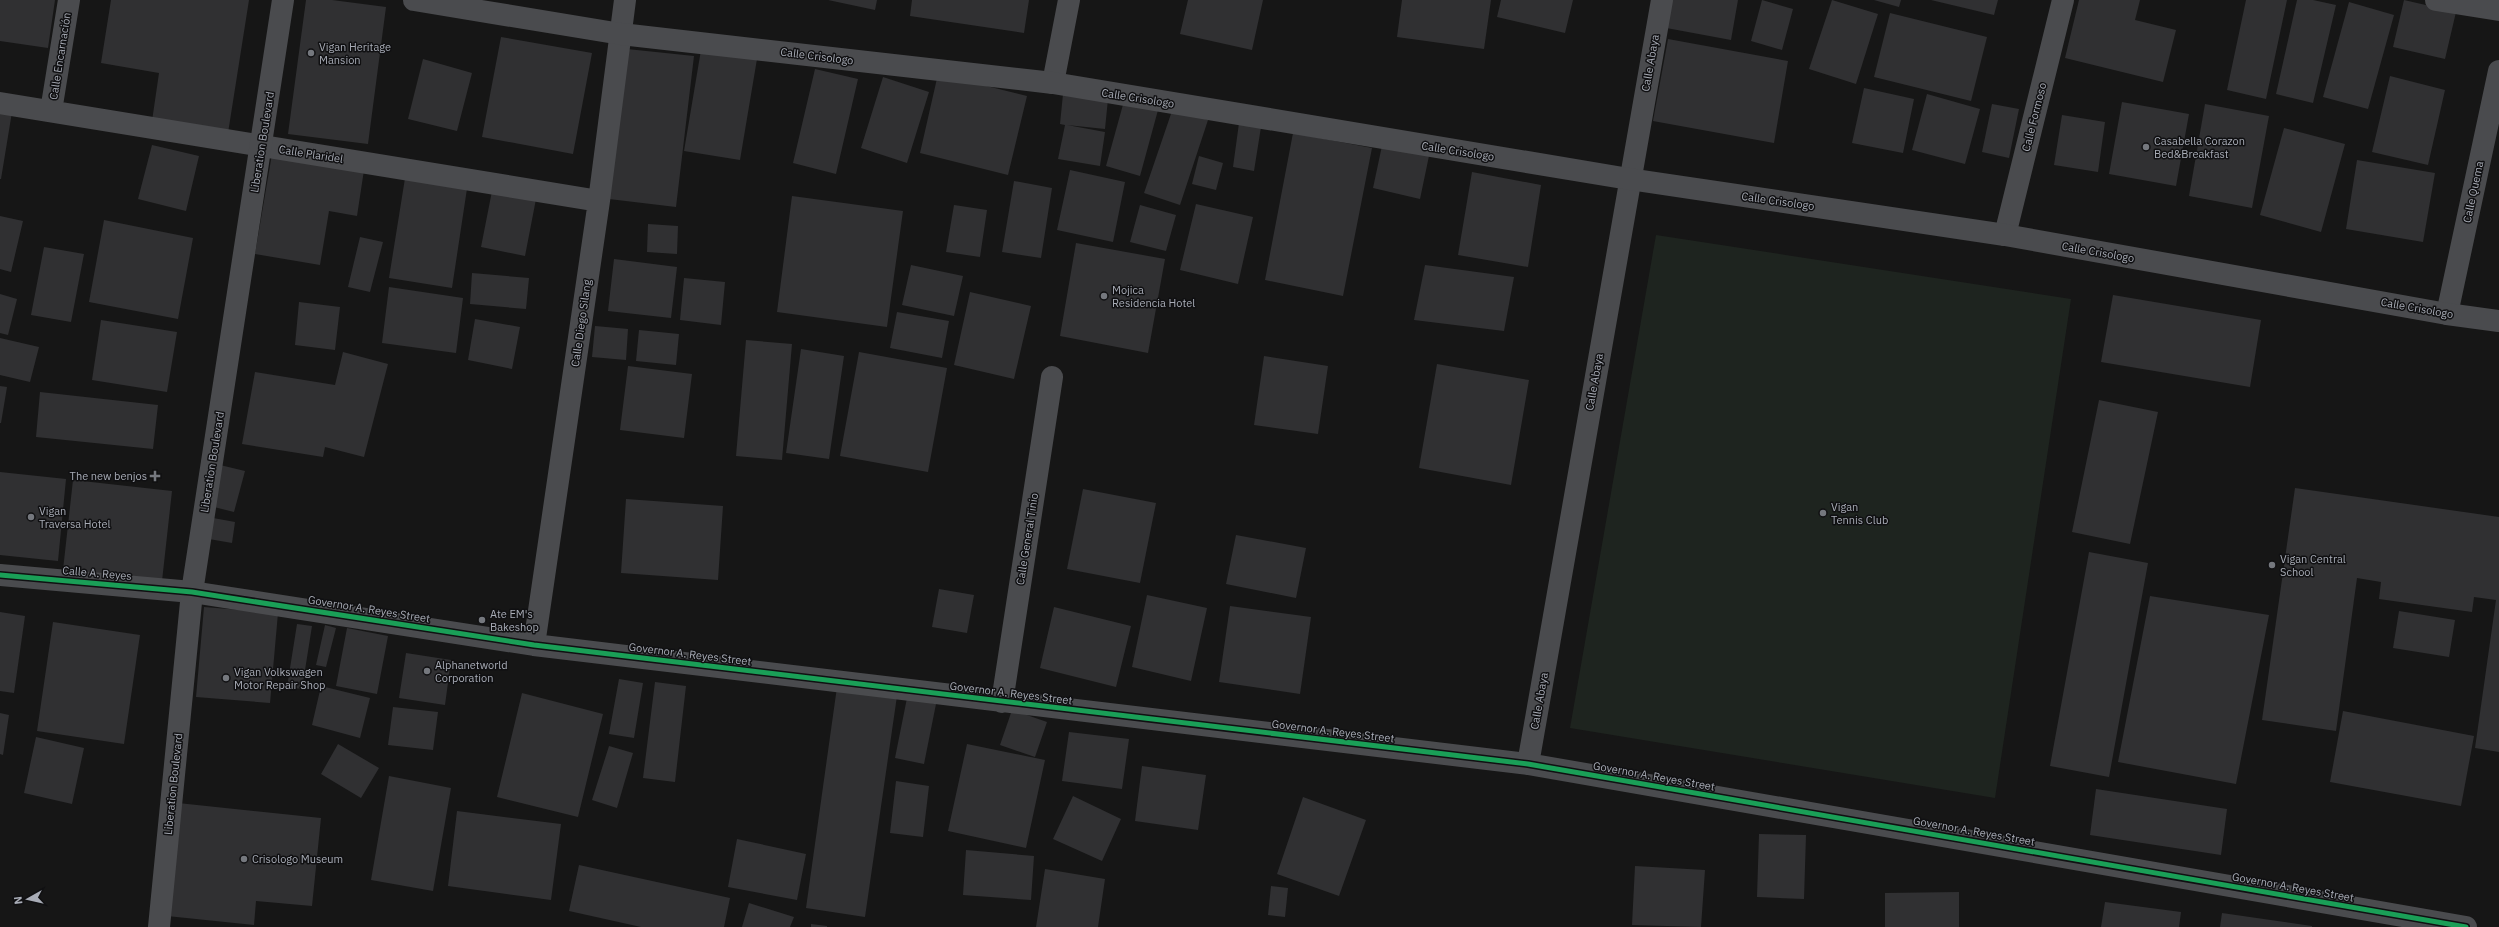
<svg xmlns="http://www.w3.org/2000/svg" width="2499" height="927" viewBox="0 0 2499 927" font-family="'IBM Plex Sans',sans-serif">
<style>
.green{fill:#1e241f}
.building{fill:#303032}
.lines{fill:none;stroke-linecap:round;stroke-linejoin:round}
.minor{stroke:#4a4b4e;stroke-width:22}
.tertiary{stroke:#4a4b4e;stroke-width:22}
.cycleway-casing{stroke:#101012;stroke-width:8}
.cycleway{stroke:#1a9f57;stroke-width:5}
.poi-dot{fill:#75787e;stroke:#101012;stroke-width:1.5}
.labels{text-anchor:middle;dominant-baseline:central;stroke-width:3;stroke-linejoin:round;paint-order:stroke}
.poi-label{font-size:11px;fill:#a8acb6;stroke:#101012;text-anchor:start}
.street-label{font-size:11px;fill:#a8acb6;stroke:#101012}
</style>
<rect width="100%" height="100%" fill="#161616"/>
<path class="green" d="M1656 235 2071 299 1995 798 1570 728Z"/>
<path class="building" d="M0 0H55L48 48 0 41Z
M111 0H249L228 133 152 121 159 73 101 63Z
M306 0H332L386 7 368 144 288 134Z
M828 0H877L875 10Z
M912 0H1029L1024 33 910 16Z
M1188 0H1263L1252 50 1180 34Z
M1402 0H1491L1484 49 1397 37Z
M1501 0H1573L1565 33 1497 17Z
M1665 0H1738L1731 40 1661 27Z
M1762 0 1793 9 1782 50 1751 41Z
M1832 0 1878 14 1856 84 1809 69Z
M1874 0H1901L1899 7Z
M1931 0H1998L1994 15Z
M2079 0H2140L2135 20 2176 30 2163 82 2065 58Z
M2246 0H2287L2266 99 2227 90Z
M2297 0H2313L2336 5 2313 103 2276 94Z
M2404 0 2456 12 2445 59 2393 47Z
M2349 2 2394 15 2368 109 2323 97Z
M1890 13 1987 37 1971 101 1874 77Z
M501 37 592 53 573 154 482 137Z
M1668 39 1788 61 1774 143 1653 121Z
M627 49 694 56 676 207 609 199Z
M701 50 757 59 740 160 684 151Z
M423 59 472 73 457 131 408 119Z
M815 69 858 79 836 174 793 163Z
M938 74 1027 96 1008 175 920 153Z
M2390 76 2445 90 2428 165 2372 152Z
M883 77 929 92 907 163 861 148Z
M1864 88 1914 99 1903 153 1852 143Z
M1063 94 1108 99 1105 129 1067 125 1105 132 1100 166 1058 159 1065 125 1060 124Z
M1927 94 1980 109 1965 164 1912 150Z
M1124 101 1158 110 1140 176 1106 166Z
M2122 102 2189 114 2176 186 2109 174Z
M1992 104 2019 109 2009 158 1982 152Z
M2205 104 2269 116 2252 208 2189 196Z
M1173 108 1208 120 1180 205 1144 193Z
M0 110 12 112 1 179H0Z
M2062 115 2105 122 2098 172 2054 165Z
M1239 123 1261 127 1254 171 1233 167Z
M2284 128 2345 144 2321 232 2260 215Z
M1293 133 1372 148 1343 296 1265 280Z
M1383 141 1430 151 1420 199 1373 188Z
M152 145 199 156 186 211 138 199Z
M272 154 364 170 357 216 329 211 320 265 255 254Z
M1199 156 1223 163 1216 190 1192 184Z
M2357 160 2435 173 2423 242 2346 229Z
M1070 170 1125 182 1113 242 1057 230Z
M406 172 468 182 452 288 389 278Z
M1472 172 1541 185 1528 267 1458 255Z
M1014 181 1052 188 1041 258 1002 252Z
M492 191 536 199 525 256 481 247Z
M792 196 903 211 887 327 777 312Z
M1196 204 1253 217 1238 284 1180 270Z
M954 205 987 210 980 257 946 252Z
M1140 205 1176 215 1166 251 1130 242Z
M0 216 23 221 11 272 0 269Z
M104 220 193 238 178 319 89 302Z
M648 224 678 226 677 254 647 252Z
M360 237 383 242 370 292 348 287Z
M1076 243 1165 259 1148 353 1060 336Z
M44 247 84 254 71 322 31 315Z
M614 259 677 267 671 318 608 311Z
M911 265 963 276 954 316 902 305Z
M1425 265 1514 277 1504 331 1414 320Z
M472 273 529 278 526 309 470 304Z
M684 278 725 282 721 325 680 320Z
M389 287 463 298 456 353 382 343Z
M970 292 1031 306 1014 379 954 365Z
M0 294 17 299 8 335 0 333Z
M2113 295 2261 320 2250 387 2101 362Z
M299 302 340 307 335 350 295 345Z
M897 312 949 321 942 358 890 348Z
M475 319 520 327 512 369 468 360Z
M101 320 177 332 167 392 92 380Z
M595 326 628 329 626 360 592 357Z
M639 330 679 334 676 365 636 361Z
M0 338 39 347 30 382 0 375Z
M746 340 792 344 782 460 736 456Z
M801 349 844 356 829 459 786 453Z
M343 352 388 364 364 457 325 447 323 457 242 444 255 372 335 385Z
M859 352 947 368 928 472 840 456Z
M1264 356 1328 366 1318 434 1254 425Z
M1437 364 1529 380 1511 485 1419 468Z
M628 366 692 374 684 438 620 430Z
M0 386 7 387 1 423H0Z
M40 392 158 405 153 449 36 437Z
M2099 400 2158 412 2130 544 2072 532Z
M220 465 245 471 234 512 210 506Z
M0 472 66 479 58 561 0 555Z
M73 480 172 491 162 581 63 570Z
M2295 488 2499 517V752L2475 748 2496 600 2474 597 2472 612 2379 599 2381 582 2357 578 2336 731 2262 720Z
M1083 489 1156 503 1140 583 1067 569Z
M626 499 723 506 718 580 621 573Z
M213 518 235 522 232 543 209 539Z
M1236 535 1306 548 1296 598 1226 584Z
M2089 552 2148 563 2109 777 2050 766Z
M939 589 974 595 967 633 932 627Z
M1147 595 1207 608 1191 681 1132 667Z
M2150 596 2269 615 2236 784 2118 762Z
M1230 606 1311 617 1300 694 1219 682Z
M204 607 278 613 270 703 196 697Z
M1054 607 1131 626 1116 687 1040 668Z
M2399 611 2455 620 2449 657 2393 648Z
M0 612 25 616 14 693 0 691Z
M53 622 140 635 124 744 37 731Z
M297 624 312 626 302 689 287 687Z
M325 625 336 628 326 667 316 665Z
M347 628 388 636 377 694 336 686Z
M406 653 451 660 445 705 399 698Z
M619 679 643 683 634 738 609 734Z
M655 682 686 686 675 782 643 778Z
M321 686 370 698 360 738 312 725Z
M837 687 897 696 865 917 806 908Z
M522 693 603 714 578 817 497 797Z
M907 698 936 704 924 764 895 758Z
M393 707 438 712 433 750 388 745Z
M1012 710 1047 722 1035 757 1000 745Z
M2343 711 2474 736 2461 806 2330 782Z
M0 713 9 715 3 755 0 754Z
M1069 732 1129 739 1122 789 1062 781Z
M36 737 84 748 72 804 24 793Z
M338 744 379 768 361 798 321 774Z
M967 744 1045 760 1026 848 948 831Z
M609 746 633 753 617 808 592 800Z
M1142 766 1206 775 1198 830 1135 821Z
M389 776 451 788 433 891 371 880Z
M896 781 929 786 923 837 890 833Z
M2096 789 2227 809 2221 855 2090 835Z
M1073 796 1121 819 1102 861 1053 839Z
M1303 797 1366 820 1339 896 1277 874Z
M178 803 321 818 312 906 256 901 254 925 167 916Z
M457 811 561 824 551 900 448 886Z
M1759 834 1806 835 1804 899 1757 897Z
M737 839 806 854 797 900 728 887Z
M966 850 1034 856 1031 900 963 895Z
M579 865 730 898 724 927H641L569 911Z
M1635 866 1705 870 1701 927 1632 925Z
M1045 869 1105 879 1098 927H1036Z
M1271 886 1288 888 1285 917 1268 915Z
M1959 892V927H1885V893Z
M2105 902 2181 912 2179 927H2101Z
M749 903 794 917 790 927H742Z
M2222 913 2312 926V927H2220Z
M811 924 827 926V927H811Z"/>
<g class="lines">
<path class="minor" d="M2436 0 2499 10
M1053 83 1069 0
M0 103 599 201
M51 111 69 0
M2005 235 2063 0
M2447 314 2499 71
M0 575 192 592 534 645 1528 764 2466 927
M534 645 599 201 625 0
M1002 702 1052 377
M1528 764 1662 0"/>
<path class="tertiary" d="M414 0 621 34 1053 83 1629 179 2005 235 2447 314 2499 321
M159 927 192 592 283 0"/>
<defs>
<path id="cycleway" d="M0 575 192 592 534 645 1528 764 2466 927"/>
</defs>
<use href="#cycleway" class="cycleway-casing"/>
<use href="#cycleway" class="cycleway"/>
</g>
<g class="poi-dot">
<circle cx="311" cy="53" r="4"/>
<circle cx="2146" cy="147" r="4"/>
<circle cx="1104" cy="296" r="4"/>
<path d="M153 470h4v4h4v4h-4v4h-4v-4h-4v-4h4z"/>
<circle cx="1823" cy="513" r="4"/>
<circle cx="31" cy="517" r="4"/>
<circle cx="2272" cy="565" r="4"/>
<circle cx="482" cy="620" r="4"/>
<circle cx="427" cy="671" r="4"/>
<circle cx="226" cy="678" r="4"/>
<circle cx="244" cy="859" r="4"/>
</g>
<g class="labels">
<g class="poi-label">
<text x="319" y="47">Vigan Heritage<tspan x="319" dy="13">Mansion</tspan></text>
<text x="2154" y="141">Casabella Corazon<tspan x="2154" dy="13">Bed&amp;Breakfast</tspan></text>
<text x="1112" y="290">Mojica<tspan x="1112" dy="13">Residencia Hotel</tspan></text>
<text x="147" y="476" text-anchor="end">The new benjos</text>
<text x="1831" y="507">Vigan<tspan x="1831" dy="13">Tennis Club</tspan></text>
<text x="39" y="511">Vigan<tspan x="39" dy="13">Traversa Hotel</tspan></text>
<text x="2280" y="559">Vigan Central<tspan x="2280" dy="13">School</tspan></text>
<text x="490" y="614">Ate EM's<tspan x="490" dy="13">Bakeshop</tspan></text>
<text x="435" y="665">Alphanetworld<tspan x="435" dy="13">Corporation</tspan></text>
<text x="234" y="672">Vigan Volkswagen<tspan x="234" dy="13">Motor Repair Shop</tspan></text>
<text x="252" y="859">Crisologo Museum</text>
</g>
<g class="street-label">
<text transform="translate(60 56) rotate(-81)">Calle Encarnación</text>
<text transform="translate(817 56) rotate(7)">Calle Crisologo</text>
<text transform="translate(1650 63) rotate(-80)">Calle Abaya</text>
<text transform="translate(1138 98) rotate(9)">Calle Crisologo</text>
<text transform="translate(2034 117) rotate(-76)">Calle Formoso</text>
<text transform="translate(262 142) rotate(-81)">Liberation Boulevard</text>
<text transform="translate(1458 151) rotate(9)">Calle Crisologo</text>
<text transform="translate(311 154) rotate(9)">Calle Plaridel</text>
<text transform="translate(2473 192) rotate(-78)">Calle Quema</text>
<text transform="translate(1778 201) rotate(8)">Calle Crisologo</text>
<text transform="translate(2098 252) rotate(10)">Calle Crisologo</text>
<text transform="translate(2417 308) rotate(10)">Calle Crisologo</text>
<text transform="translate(581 323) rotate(-82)">Calle Diego Silang</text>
<text transform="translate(1594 382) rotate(-80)">Calle Abaya</text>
<text transform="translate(212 462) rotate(-81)">Liberation Boulevard</text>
<text transform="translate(1027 539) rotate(-81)">Calle General Tinio</text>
<text transform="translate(97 573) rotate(5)">Calle A. Reyes</text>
<text transform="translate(369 609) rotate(9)">Governor A. Reyes Street</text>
<text transform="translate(690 654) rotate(7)">Governor A. Reyes Street</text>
<text transform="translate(1011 693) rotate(7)">Governor A. Reyes Street</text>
<text transform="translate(1539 701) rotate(-80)">Calle Abaya</text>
<text transform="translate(1333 731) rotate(7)">Governor A. Reyes Street</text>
<text transform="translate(1654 776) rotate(10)">Governor A. Reyes Street</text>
<text transform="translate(173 784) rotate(-84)">Liberation Boulevard</text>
<text transform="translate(1974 831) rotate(10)">Governor A. Reyes Street</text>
<text transform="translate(2293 887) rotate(10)">Governor A. Reyes Street</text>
</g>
</g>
<g transform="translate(28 899) rotate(262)" stroke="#101012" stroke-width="3" paint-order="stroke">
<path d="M0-3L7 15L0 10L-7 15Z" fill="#a8acb6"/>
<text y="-6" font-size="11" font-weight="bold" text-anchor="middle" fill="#a8acb6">N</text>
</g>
</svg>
